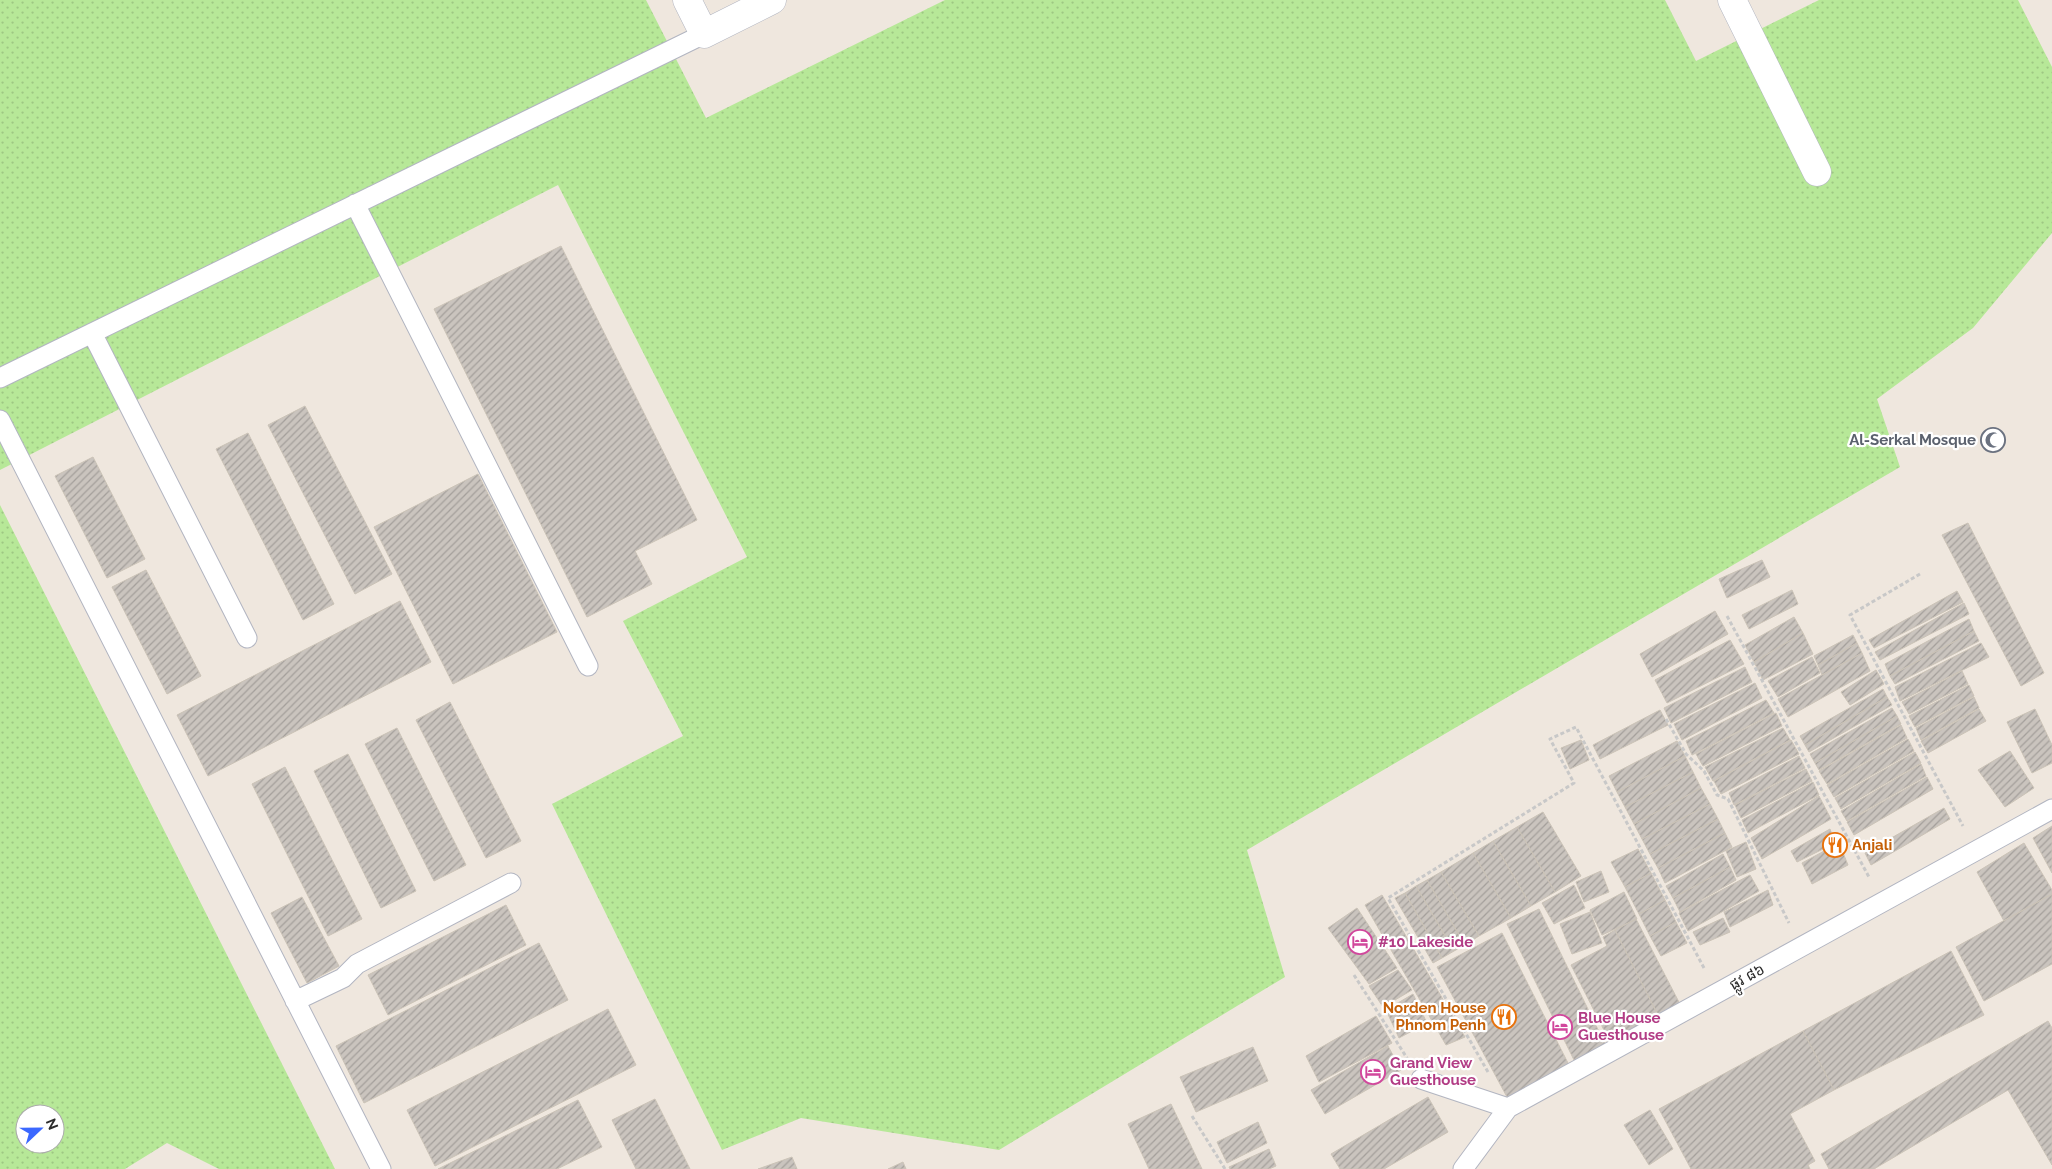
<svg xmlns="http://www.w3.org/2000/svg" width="2052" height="1169" viewBox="0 0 2052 1169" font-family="Raleway,'Noto Sans Khmer',sans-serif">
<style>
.grass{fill:url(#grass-dots);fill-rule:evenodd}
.building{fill:url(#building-hatch);stroke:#cbc3b7}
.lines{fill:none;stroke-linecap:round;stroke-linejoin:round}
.lane-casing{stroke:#b2b5c1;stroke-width:21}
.street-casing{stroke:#b2b5c1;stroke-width:29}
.path{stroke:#c8c8c8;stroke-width:3;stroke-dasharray:4 2.5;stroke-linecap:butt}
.lane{stroke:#fff;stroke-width:19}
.street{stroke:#fff;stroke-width:28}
.labels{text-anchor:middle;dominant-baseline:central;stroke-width:4.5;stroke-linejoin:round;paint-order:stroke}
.worship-label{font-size:15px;font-weight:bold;fill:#5b616d;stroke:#fff;text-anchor:end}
.food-label{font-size:15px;font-weight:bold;fill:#c56008;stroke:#fff;text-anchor:start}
.hotel-label{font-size:15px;font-weight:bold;fill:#b23c85;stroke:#fff;text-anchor:start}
.street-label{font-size:15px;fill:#2c2c2c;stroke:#fff}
</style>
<defs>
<pattern id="grass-dots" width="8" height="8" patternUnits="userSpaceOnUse" patternTransform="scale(1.25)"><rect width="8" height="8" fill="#b7e898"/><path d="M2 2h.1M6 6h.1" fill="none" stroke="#9ec783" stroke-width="1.8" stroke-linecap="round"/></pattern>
<pattern id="building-hatch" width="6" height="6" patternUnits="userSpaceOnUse" patternTransform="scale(1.25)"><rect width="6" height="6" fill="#cac4be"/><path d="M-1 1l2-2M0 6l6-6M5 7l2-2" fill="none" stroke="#a49f9b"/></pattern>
</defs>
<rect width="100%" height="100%" fill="#efe7de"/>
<path class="grass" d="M0 0H646L706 118 945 0H1665L1696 61 1819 0H2018L2052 67V233L1973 328 1877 399 1900 467 1247 850 1285 977 999 1150 801 1118 722 1150 552 804 683 736 623 621 747 557 558 185 0 470Z
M0 505 335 1169H219L167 1143 125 1169H0ZM25 1114H55V1144H25Z"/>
<path class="building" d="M561 246 697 520 635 551 652 584 587 617 434 309Z
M305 406 392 574 355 594 268 425Z
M248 433 334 604 303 620 216 449Z
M93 457 145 559 107 578 55 476Z
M478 474 557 632 453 684 374 527Z
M1968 523 2044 673 2021 686 1942 535Z
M1762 560 1770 577 1727 598 1719 579Z
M146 570 201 676 167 694 112 587Z
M1792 590 1798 604 1749 629 1742 615Z
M1957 591 1963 602 1874 648 1869 640Z
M400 601 431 662 208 776 177 715Z
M1964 603 1969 614 1880 660 1875 652Z
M1715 611 1728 634 1652 677 1640 654Z
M1794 617 1803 633 1754 662 1745 645Z
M1969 619 1974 631 1890 676 1885 664Z
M1974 631 1979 641 1895 684 1890 676Z
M1803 633 1813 654 1763 680 1754 662Z
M1853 635 1857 643 1818 665 1814 656Z
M1730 640 1744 664 1667 703 1655 680Z
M1857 643 1862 653 1822 675 1818 665Z
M1981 643 1989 657 1900 701 1895 687Z
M1862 653 1870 671 1788 717 1778 699Z
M1812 657 1820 673 1778 697 1768 681Z
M1745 667 1752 682 1671 723 1664 708Z
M1876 670 1884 684 1850 705 1841 692Z
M1962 671 1968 684 1909 714 1902 702Z
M1755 683 1762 698 1682 740 1674 724Z
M1969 685 1974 696 1915 727 1909 716Z
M1883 689 1887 697 1805 745 1800 736Z
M1887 697 1892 705 1809 752 1805 745Z
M1974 697 1979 708 1921 740 1916 728Z
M1766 700 1774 713 1692 755 1686 741Z
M450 702 521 841 486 858 416 720Z
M1892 708 1897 716 1815 763 1810 754Z
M1979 709 1986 721 1928 753 1921 741Z
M2035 709 2052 745V763L2032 773 2007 722Z
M1660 710 1668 725 1600 759 1593 745Z
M1776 713 1782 726 1703 766 1696 754Z
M1897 716 1901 724 1819 770 1815 763Z
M1901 725 1907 738 1827 784 1819 771Z
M397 728 466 865 434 881 365 744Z
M1783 728 1790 740 1713 781 1705 767Z
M1908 739 1914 751 1834 797 1827 785Z
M1581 740 1589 760 1570 769 1561 748Z
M1791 740 1799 754 1721 794 1714 781Z
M1677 741 1685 756 1617 792 1609 776Z
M2010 751 2034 788 2005 807 1978 770Z
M1915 752 1921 763 1841 809 1835 798Z
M348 754 416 891 381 908 314 771Z
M1685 756 1693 772 1625 807 1617 792Z
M1799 756 1805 768 1734 805 1729 793Z
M1921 764 1926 776 1847 821 1841 811Z
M285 767 362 919 328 936 252 784Z
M1806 769 1812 781 1741 818 1735 805Z
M1693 772 1701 788 1634 824 1625 807Z
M1927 777 1933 789 1854 835 1847 822Z
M1813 782 1819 795 1748 833 1742 820Z
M1701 788 1710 804 1642 839 1634 824Z
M1819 796 1831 819 1762 859 1751 838Z
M1710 804 1718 819 1650 854 1642 839Z
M1944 808 1950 819 1871 865 1865 853Z
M1543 812 1581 876 1555 892 1517 827Z
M1718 819 1725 833 1658 868 1650 854Z
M2052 826V873L2033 838Z
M1517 827 1555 892 1531 906 1493 841Z
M1830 829 1835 843 1797 862 1791 851Z
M1725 833 1732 847 1665 883 1658 868Z
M1493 841 1531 906 1511 918 1473 853Z
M1746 842 1756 869 1737 877 1726 851Z
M1839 843 1848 865 1812 884 1802 863Z
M2024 843 2052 890V894L2004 921 1977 872Z
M1638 849 1651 873 1625 887 1611 862Z
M1473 853 1511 918 1479 936 1441 872Z
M1723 854 1730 867 1673 898 1666 886Z
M1730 867 1736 880 1680 912 1673 898Z
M1601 871 1609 892 1584 902 1576 882Z
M1441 872 1479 936 1465 945 1427 880Z
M1651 873 1665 900 1639 914 1625 887Z
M1750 875 1759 891 1688 931 1679 913Z
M1427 880 1465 945 1454 951 1416 886Z
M1574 885 1585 908 1554 924 1542 903Z
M1416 886 1454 951 1442 958 1405 893Z
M1768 890 1773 905 1730 927 1724 912Z
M1624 892 1637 919 1602 935 1590 910Z
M1405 893 1442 958 1433 963 1395 898Z
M2052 894V964L1984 1001 1956 947Z
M1382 895 1465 1037 1446 1045 1365 905Z
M302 897 339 966 307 983 271 913Z
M1665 900 1676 922 1650 936 1639 914Z
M506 905 526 945 388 1015 368 975Z
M1357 908 1397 968 1369 984 1328 928Z
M1539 909 1607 1048 1575 1062 1507 924Z
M1590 912 1602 943 1572 954 1560 924Z
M1723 918 1730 932 1700 945 1693 932Z
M1636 919 1682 1008 1660 1019 1615 930Z
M1676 922 1687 943 1661 956 1650 936Z
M1615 930 1660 1019 1611 1044 1571 965 1607 946 1603 937Z
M1502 933 1570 1067 1507 1097 1437 967Z
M539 943 568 1000 364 1103 336 1046Z
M1951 951 1984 1015 1834 1090 1803 1031Z
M1398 970 1412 990 1383 1007 1369 986Z
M1413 994 1427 1023 1399 1038 1386 1010Z
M608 1009 636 1065 435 1166 407 1110Z
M1376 1016 1392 1043 1319 1082 1306 1056Z
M2048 1021 2052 1028V1165L2008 1090 1874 1169H1829L1821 1154Z
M1803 1031 1834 1090 1790 1114 1815 1161 1808 1165 1810 1169H1691L1659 1109Z
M1388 1046 1401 1070 1325 1114 1311 1090Z
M1253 1047 1268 1081 1196 1112 1180 1077Z
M1428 1097 1448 1132 1384 1169H1340L1331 1154Z
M655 1099 690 1169H636L612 1120Z
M578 1100 602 1147 557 1169H438Z
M1171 1104 1202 1169H1149L1128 1124Z
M1650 1110 1673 1149 1649 1165 1624 1125Z
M1258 1122 1267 1143 1227 1163 1217 1142Z
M1269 1149 1276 1166 1269 1169H1230L1229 1167Z
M792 1157 797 1169H758Z
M903 1162 906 1169H888Z"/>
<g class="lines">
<defs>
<path id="lane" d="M355 204 588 666
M92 333 247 638
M0 378 704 34
M0 420 381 1169
M295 1001 343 978 357 964 511 883
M1421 1079 1508 1108
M1463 1169 1508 1108 2052 809"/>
<path id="street" d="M687 0 704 34 772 0
M1732 0 1817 172"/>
</defs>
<use href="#lane" class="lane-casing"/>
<use href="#street" class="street-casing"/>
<path class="path" d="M1920 574 1850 615 1963 826
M1727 616 1869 877
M1666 719 1686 754 1704 771 1717 795 1728 799 1789 923
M1354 975 1407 1058
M1488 1072 1388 898 1574 783 1550 739 1576 727 1704 968
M1192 1116 1225 1169"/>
<use href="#lane" class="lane"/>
<use href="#street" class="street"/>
</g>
<defs>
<symbol id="mosque-ring" viewBox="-11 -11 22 22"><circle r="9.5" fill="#fff" stroke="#6b7280" stroke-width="1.5"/><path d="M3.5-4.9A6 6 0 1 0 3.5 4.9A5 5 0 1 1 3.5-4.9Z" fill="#6b7280"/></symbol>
<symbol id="restaurant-ring" viewBox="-11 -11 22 22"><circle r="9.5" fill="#fff" stroke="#e8710a" stroke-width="1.5"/><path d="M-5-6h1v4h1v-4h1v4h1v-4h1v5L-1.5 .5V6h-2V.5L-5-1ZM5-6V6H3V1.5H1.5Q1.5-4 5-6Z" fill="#e8710a"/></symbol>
<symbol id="hotel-ring" viewBox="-11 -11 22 22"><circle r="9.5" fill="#fff" stroke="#d1479c" stroke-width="1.5"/><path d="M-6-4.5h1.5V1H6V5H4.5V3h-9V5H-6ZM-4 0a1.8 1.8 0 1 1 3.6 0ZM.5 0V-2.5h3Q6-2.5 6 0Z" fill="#d1479c"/></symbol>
</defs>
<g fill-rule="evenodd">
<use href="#mosque-ring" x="1979" y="426" width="28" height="28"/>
<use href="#restaurant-ring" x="1821" y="831" width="28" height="28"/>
<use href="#hotel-ring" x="1346" y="928" width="28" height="28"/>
<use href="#restaurant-ring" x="1490" y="1003" width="28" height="28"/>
<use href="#hotel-ring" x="1546" y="1013" width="28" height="28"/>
<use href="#hotel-ring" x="1359" y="1058" width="28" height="28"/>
</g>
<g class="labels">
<g class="worship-label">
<text x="1976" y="440">Al-Serkal Mosque</text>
</g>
<g class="food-label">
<text x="1852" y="845">Anjali</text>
<text x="1486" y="1008" text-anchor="end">Norden House<tspan x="1486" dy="17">Phnom Penh</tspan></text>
</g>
<g class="hotel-label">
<text x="1378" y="942">#10 Lakeside</text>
<text x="1578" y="1018">Blue House<tspan x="1578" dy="17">Guesthouse</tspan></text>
<text x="1390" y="1063">Grand View<tspan x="1390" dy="17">Guesthouse</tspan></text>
</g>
<g class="street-label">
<text transform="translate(1747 977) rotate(-29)">ផ្លូវ ៨៦</text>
</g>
</g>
<g transform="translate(40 1129) rotate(68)"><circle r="24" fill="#ffffff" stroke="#ababab"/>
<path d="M0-4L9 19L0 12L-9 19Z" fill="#3b68ff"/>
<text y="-8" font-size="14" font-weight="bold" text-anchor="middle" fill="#2c2c2c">N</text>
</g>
</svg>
